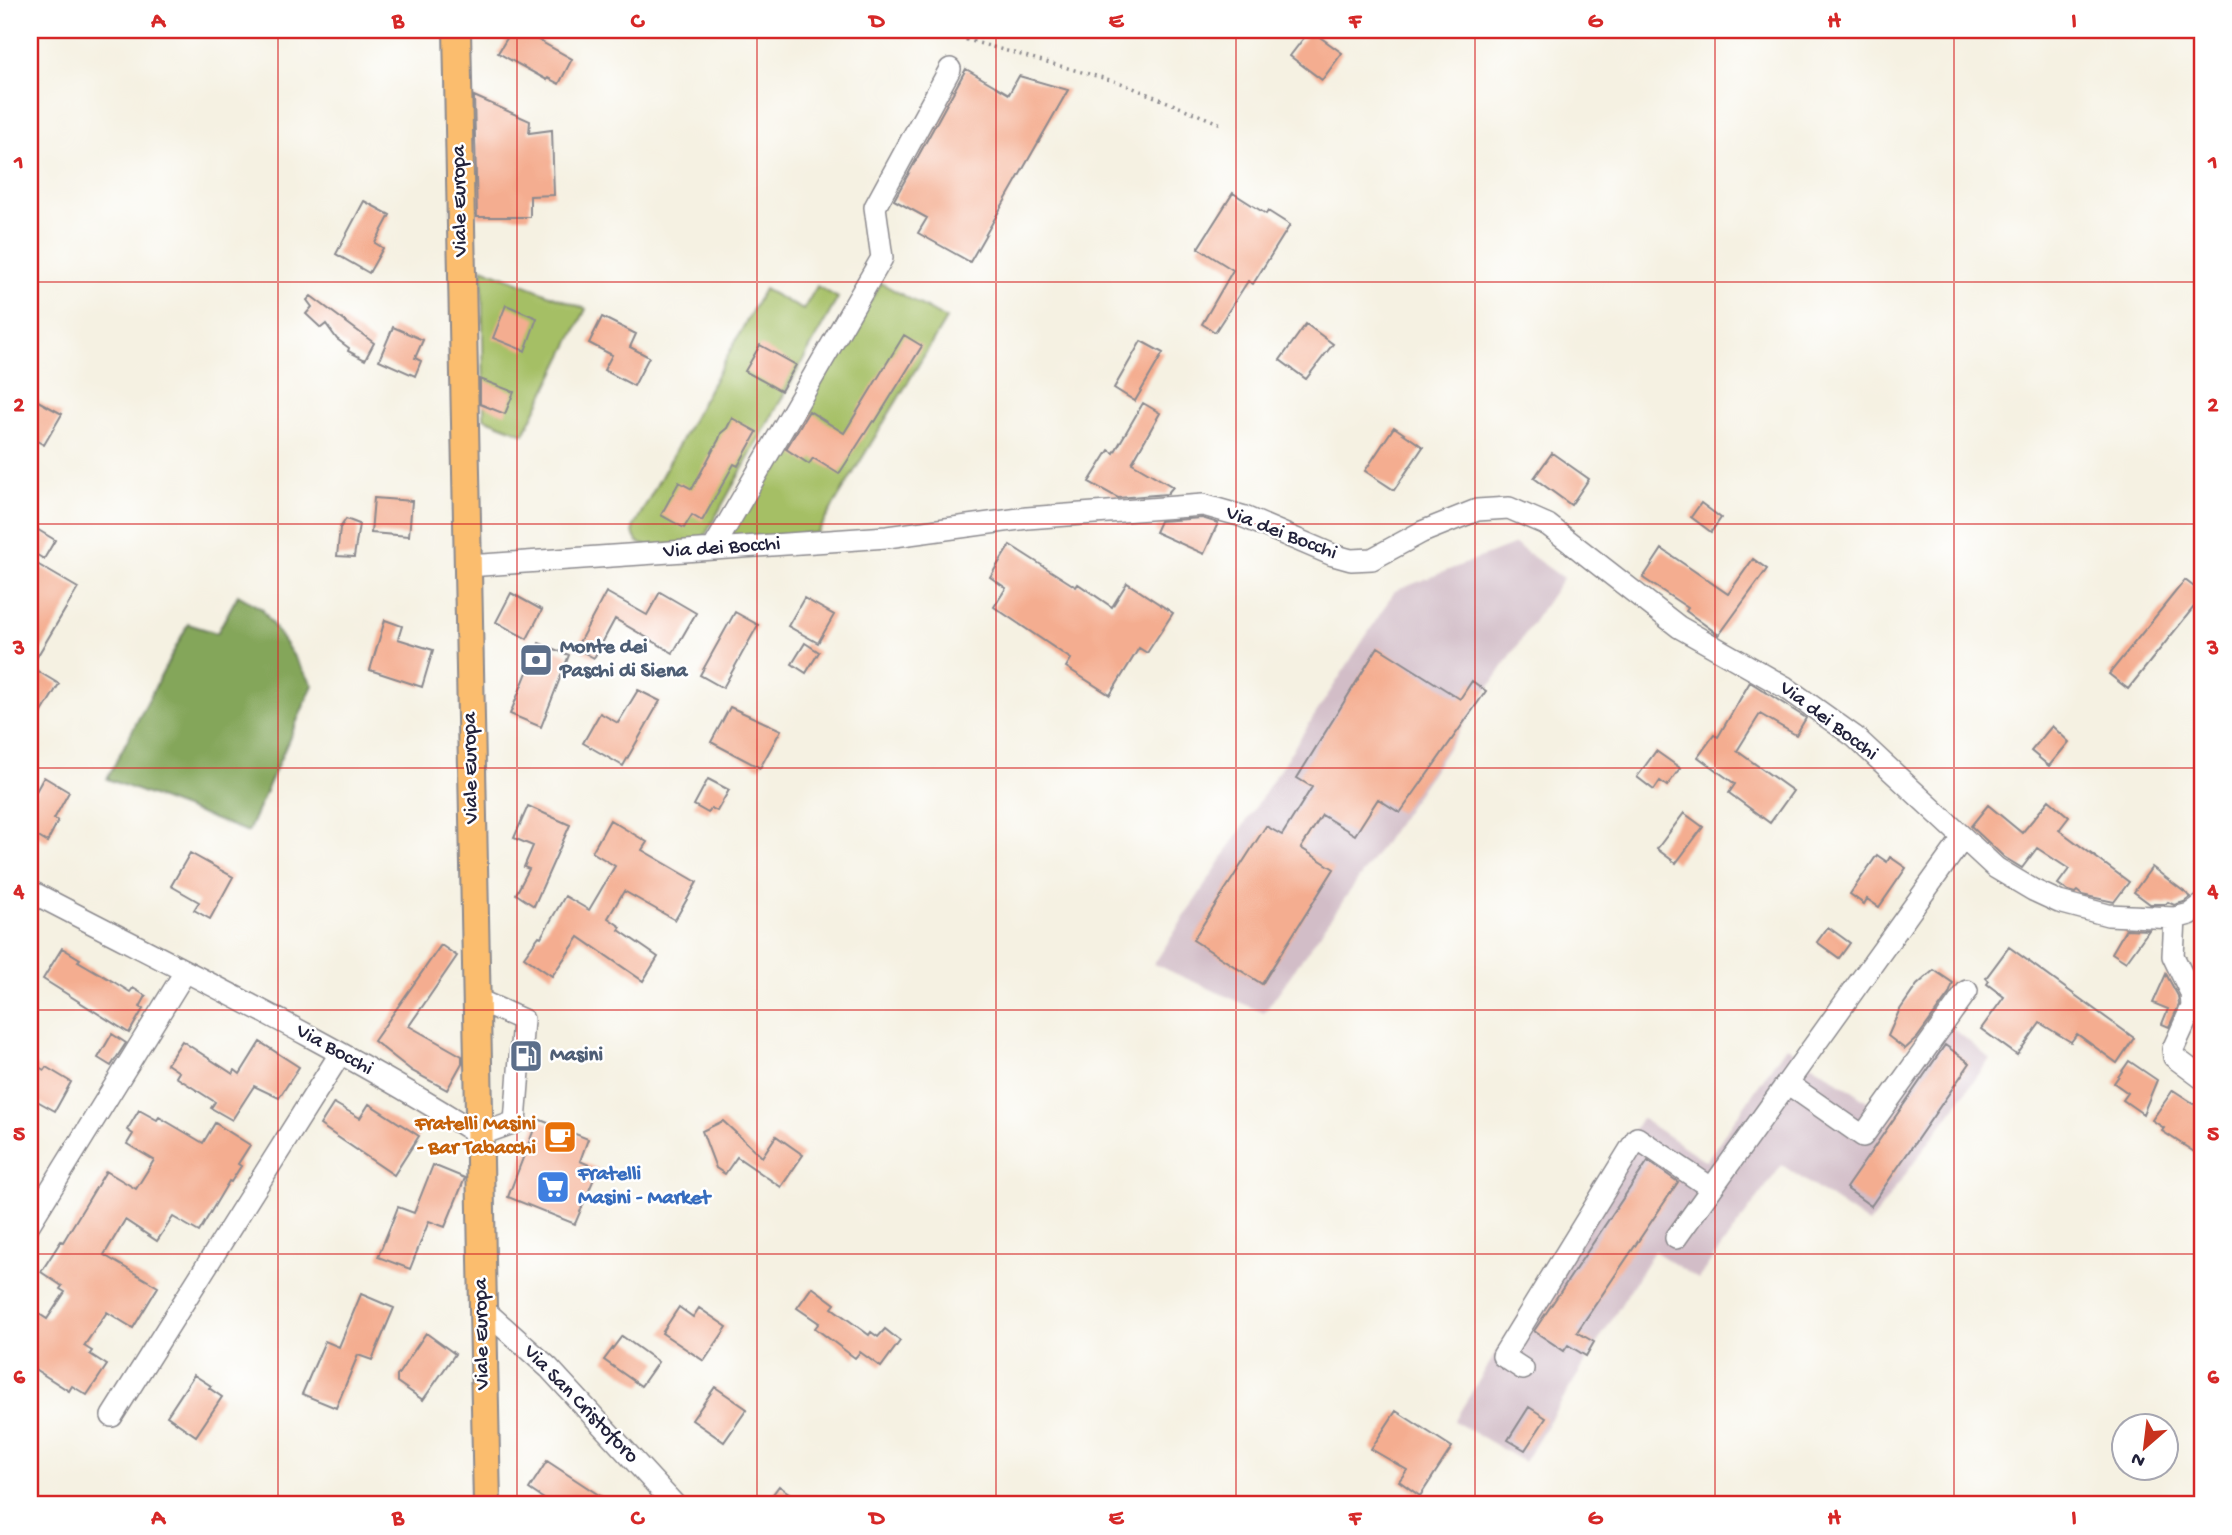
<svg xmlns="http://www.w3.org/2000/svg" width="2232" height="1535" viewBox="0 0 2232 1535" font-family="'Gochi Hand',sans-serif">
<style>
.industrial{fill:#d2bdc7}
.green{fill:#a5bf65;stroke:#647050;stroke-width:2}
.forest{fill:#84a65a;stroke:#53644a;stroke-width:2}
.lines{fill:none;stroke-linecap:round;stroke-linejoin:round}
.stream{stroke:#47a9c7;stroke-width:6}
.building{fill:#f4ad90}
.minor-casing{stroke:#8c8a8e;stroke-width:24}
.major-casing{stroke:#8c8a8e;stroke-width:30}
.path{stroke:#8c8a8e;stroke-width:3.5;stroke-dasharray:2 5;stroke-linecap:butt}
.minor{stroke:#fff;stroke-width:21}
.major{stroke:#fbbd6e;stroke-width:26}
.grid{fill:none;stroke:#d62828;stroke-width:2;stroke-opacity:0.55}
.labels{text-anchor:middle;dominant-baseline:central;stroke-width:5;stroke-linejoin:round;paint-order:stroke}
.street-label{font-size:21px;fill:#22223b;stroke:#fff}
.service-label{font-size:21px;font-weight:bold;fill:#4e5e75;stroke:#fff;text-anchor:start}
.food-label{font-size:21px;font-weight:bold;fill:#c56008;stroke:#fff;text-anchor:end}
.shop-label{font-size:21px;font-weight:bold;fill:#366cbe;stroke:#fff;text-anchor:start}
.neatline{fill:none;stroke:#d62828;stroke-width:2.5}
.grid-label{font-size:23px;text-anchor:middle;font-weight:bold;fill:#d62828}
</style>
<rect width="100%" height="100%" fill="#fff"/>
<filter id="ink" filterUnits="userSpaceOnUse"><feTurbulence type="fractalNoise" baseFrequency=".0143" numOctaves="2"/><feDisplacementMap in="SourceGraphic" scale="14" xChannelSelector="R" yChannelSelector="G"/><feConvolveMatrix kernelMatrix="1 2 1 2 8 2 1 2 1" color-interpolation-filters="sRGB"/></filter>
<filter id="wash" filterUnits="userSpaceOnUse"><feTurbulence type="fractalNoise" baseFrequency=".00686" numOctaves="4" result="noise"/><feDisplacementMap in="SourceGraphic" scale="28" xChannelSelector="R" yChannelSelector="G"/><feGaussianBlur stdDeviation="1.57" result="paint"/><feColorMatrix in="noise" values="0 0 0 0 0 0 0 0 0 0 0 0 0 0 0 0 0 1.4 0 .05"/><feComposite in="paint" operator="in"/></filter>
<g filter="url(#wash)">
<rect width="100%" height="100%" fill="#f5f1e2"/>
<path class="industrial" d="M1515 544 1563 578 1384 843 1264 1013 1154 964 1395 591Z
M1941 1018 1990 1059 1869 1224 1782 1165 1698 1279 1654 1251 1524 1462 1454 1421 1641 1118 1706 1161 1786 1046 1876 1107Z"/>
<path class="green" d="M482 268 586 309 524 434 484 418Z
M881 283 946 319 817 533 726 540Z
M817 286 838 298 702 541C688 543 651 550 639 543 634 539 633 534 633 528L764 289 803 310Z"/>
<path class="forest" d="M238 595 262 609 313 685 248 832 107 779 188 624 217 633Z"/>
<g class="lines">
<path class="stream" d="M30 56 35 30"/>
</g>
<g id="blocks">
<path class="building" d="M512 30H520L572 59 559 84 548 78 547 80 498 53Z
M1310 30 1342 53 1322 80 1290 56Z
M966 69 1009 94 1019 76 1068 90 970 262 918 233 927 218 894 200Z
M474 96 530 121 529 133 552 130 554 195 530 196V217H477Z
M1233 193 1266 214 1268 211 1290 225 1253 284 1248 281 1215 332 1202 324 1233 270 1198 248Z
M364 201 390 215 375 243 383 248 369 273 336 254Z
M311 296 374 343 365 360 348 351 349 348 337 339 326 324 321 328 306 314 312 307 307 300Z
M506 305 537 318 525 351 493 338Z
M602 317 636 334 630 347 649 357 634 386 604 370 612 355 589 343Z
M1306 324 1333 344 1306 379 1280 360Z
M393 327 423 340 415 358 421 361 415 376 379 360Z
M904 335 922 346 875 422 873 421 839 474 813 458 809 464 786 449 809 411 844 433Z
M1141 341 1163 353 1135 401 1114 388Z
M760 345 796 365 781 391 745 371Z
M480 379 514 392 505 414 480 404Z
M36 400 62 414 44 445 30 437V410Z
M1143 403 1160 413 1132 463 1173 487 1167 494 1118 498 1089 482 1109 450 1114 453Z
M732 418 757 432 738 466 734 464 702 521 692 515 684 528 661 515 679 482 692 489 719 439 721 433 727 428Z
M1394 427 1423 447 1394 490 1365 471Z
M1552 453 1589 479 1571 505 1534 478Z
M374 498 412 501 409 536 371 533Z
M1701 503 1721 518 1711 532 1691 517Z
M1202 518 1218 523 1204 554 1155 532 1160 521Z
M346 519 359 524 354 557 337 556 340 528Z
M30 525 55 540 44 559 30 551Z
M1010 545 1076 587 1078 584 1112 607 1127 583 1173 613 1147 653 1139 648 1110 695 1066 667 1071 659 994 607 1006 588 990 577Z
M1662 549 1728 594 1753 559 1767 569 1719 635 1686 611 1688 608 1643 578Z
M37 564 78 588 31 667 59 684 30 732V577Z
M2185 580 2202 593V597L2128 689 2109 674Z
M606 592 647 615 660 592 696 613 673 653 615 619 594 658 576 648Z
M511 593 542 610 527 639 496 622Z
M804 598 834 615 818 643 788 626Z
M735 612 758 625 723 688 700 675Z
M385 620 402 626 398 639 433 650 422 687 370 670Z
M539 643 569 655 541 727 510 714Z
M805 643 819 652 806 673 792 664Z
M1378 647 1460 699 1472 681 1486 691 1400 813 1378 799 1355 835 1322 815 1301 848 1334 869 1262 984 1193 940 1266 826 1282 835 1312 787 1297 778Z
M1750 682 1806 718 1796 735 1760 714 1737 751 1793 791 1770 823 1729 793 1735 784 1698 757 1714 735 1718 737Z
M638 690 660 701 623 766 583 743 600 713 618 723Z
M730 707 781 730 760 768 711 742Z
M2052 726 2069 742 2049 766 2031 751Z
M1656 751 1680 768 1667 786 1660 781 1654 790 1637 777Z
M44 777 69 792 54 819 58 821 47 842 30 832V802Z
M708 779 729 790 717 811 711 808 708 813 694 805Z
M2049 800 2069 817 2059 830 2129 882 2114 902 2082 895 2077 891 2075 893 2068 891 2058 884 2069 869 2037 848 2022 868 2004 857 1971 826 1988 805 2022 833Z
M528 806 570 825 534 906 516 894 529 869 524 867 533 846 514 838Z
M1684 813 1703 827 1676 863 1657 849Z
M610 820 647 842 642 850 697 882 675 920 624 891 608 918 621 927 619 930 658 957 643 981 579 937 552 976 524 957 539 936 541 937 565 896 589 910 615 866 592 852Z
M190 853 233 877 210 919 194 910 199 902 171 886Z
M1877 855 1887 862 1890 857 1906 868 1879 907 1867 899 1864 904 1850 894Z
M2152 867 2170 881 2191 897 2184 902 2174 905 2168 902 2166 904H2150L2134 892Z
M1828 927 1850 943 1839 958 1817 942Z
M2126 929 2149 930 2126 962 2112 953Z
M441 945 457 956 409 1026 462 1056V1063L447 1090 412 1071 374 1041Z
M2009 947 2134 1038 2117 1063 2077 1034 2071 1042 2040 1023 2017 1055 1981 1029 2004 997 1987 984 1989 981 1986 978Z
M62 948 80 959 78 961 114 982 130 992 133 988 146 996 140 1007 143 1009 129 1033 43 979Z
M1934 970 1953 983 1949 994 1917 1038 1905 1049 1888 1036 1899 1011 1917 985Z
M2166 974 2178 996 2179 1005 2169 1027 2162 1024 2168 1009 2153 1003Z
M112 1034 126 1043 111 1066 98 1058Z
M182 1041 233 1074 235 1070 240 1074 260 1042 299 1067 279 1098 254 1086 232 1120 211 1108 215 1102 176 1077 179 1072 167 1064Z
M1945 1045 1970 1063 1871 1206 1846 1188Z
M2129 1061 2157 1080 2143 1114 2123 1100 2128 1093 2114 1083Z
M30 1062 44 1070 46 1067 71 1082 55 1111 30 1097Z
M2173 1090 2202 1109V1157L2162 1131 2164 1128 2152 1120Z
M334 1103 360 1118 369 1104 419 1136 394 1175 320 1125Z
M139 1110 157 1120 159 1117 203 1143 215 1123 250 1145 238 1164 241 1166 231 1182 229 1181 199 1232 173 1217 157 1241 125 1220 104 1255 158 1287 133 1328 107 1312 84 1346 92 1351 90 1354 107 1365 87 1395 72 1386 69 1391 30 1366V1308L47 1319 65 1292 60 1289 62 1286 41 1272 61 1241 63 1242 106 1171 136 1189 154 1160 127 1144 133 1134 127 1130Z
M538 1119 588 1139 580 1161 598 1169 575 1224 508 1197Z
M723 1121 762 1157 776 1136 803 1155 781 1187 737 1157 725 1174 716 1168 702 1131Z
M1648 1161 1678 1182 1577 1332 1594 1342 1586 1356 1568 1345 1564 1351 1534 1331Z
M433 1165 465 1178 445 1227 429 1221 410 1269 378 1257 398 1207 414 1213Z
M812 1287 835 1304 832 1308 869 1335 871 1332 878 1337 885 1329 900 1341 881 1367 860 1352 855 1358 815 1328 819 1323 797 1308Z
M361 1294 394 1308 372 1360 358 1355 336 1408 302 1394 325 1341 339 1347Z
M679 1307 693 1317 699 1308 727 1327 704 1361 662 1333Z
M426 1333 455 1354 423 1400 397 1382V1376Z
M622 1336 658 1362 641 1386 604 1360Z
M194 1375 211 1386 209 1388 222 1397 196 1436 167 1416Z
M715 1387 747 1409 724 1442 692 1420Z
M1529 1407 1546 1418 1525 1450 1508 1440Z
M1396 1411 1452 1447 1420 1496 1399 1481 1407 1470 1371 1449Z
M547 1461 614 1505H553L529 1489Z
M779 1486 806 1505H765Z"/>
</g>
</g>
<g filter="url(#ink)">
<use href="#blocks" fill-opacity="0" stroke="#8c8a8e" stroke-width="2"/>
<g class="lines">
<defs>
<path id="minor" d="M713 549 882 258 875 207 950 69
M468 566 887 537 1027 518 1203 505 1242 516 1333 555 1351 560 1372 559 1422 532 1477 510 1509 508 1548 525 1679 627 1785 687 1855 737 1996 868 2033 890 2059 902 2108 915 2175 918 2190 914 2202 905
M30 891C181 970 336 1044 479 1135L515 1122 523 1020 476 999
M2175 918 2173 956 2191 993 2192 1007 2173 1049 2174 1057 2202 1078
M1787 1083 1863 1136 1967 991
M30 1223 185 972
M1676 1238 1963 838
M482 1308 549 1368 675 1505
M1523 1369 1503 1356 1637 1138 1711 1188
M112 1416 340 1054"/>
<path id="major" d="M457 30 487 1505"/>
</defs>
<use href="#minor" class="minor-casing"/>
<use href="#major" class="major-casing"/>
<path class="path" d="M932 30 1121 83 1221 124"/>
<use href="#minor" class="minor"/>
<use href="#major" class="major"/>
</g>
</g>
<path class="grid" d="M278 30V1505M517 30V1505M757 30V1505M996 30V1505M1236 30V1505M1475 30V1505M1715 30V1505M1954 30V1505M30 282H2202M30 524H2202M30 768H2202M30 1010H2202M30 1254H2202"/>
<defs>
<symbol id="bank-square" viewBox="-11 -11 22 22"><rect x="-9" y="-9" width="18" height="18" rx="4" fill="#5c6f8a" stroke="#fff"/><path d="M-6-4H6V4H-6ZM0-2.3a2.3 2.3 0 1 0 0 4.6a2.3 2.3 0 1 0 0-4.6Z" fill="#fff"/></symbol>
<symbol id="fuel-square" viewBox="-11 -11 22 22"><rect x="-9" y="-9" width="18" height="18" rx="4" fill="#5c6f8a" stroke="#fff"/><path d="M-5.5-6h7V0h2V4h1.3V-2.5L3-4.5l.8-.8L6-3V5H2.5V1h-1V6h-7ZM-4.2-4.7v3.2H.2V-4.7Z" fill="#fff"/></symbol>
<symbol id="cafe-square" viewBox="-11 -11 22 22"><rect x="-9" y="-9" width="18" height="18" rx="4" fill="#e8710a" stroke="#fff"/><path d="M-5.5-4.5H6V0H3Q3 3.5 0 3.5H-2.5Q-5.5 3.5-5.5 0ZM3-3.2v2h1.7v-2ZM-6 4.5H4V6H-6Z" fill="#fff"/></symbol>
<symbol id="supermarket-square" viewBox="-11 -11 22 22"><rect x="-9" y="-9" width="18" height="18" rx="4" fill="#3f7fe0" stroke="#fff"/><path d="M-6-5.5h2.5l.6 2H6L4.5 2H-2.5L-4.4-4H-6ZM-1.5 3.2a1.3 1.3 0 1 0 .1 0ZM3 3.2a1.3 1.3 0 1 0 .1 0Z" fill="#fff"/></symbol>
</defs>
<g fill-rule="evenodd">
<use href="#bank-square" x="517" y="641" width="38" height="38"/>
<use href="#fuel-square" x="507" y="1037" width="38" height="38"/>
<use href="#cafe-square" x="541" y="1118" width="38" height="38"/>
<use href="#supermarket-square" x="534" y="1168" width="38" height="38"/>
</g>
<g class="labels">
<g class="street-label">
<text transform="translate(461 201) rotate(-91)">Viale Europa</text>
<text transform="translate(1281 534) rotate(21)">Via dei Bocchi</text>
<text transform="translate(722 549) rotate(-4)">Via dei Bocchi</text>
<text transform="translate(1828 722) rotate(37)">Via dei Bocchi</text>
<text transform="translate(472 768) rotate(-91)">Viale Europa</text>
<text transform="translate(334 1051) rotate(29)">Via Bocchi</text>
<text transform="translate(483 1334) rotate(-91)">Viale Europa</text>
<text transform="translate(580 1405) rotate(46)">Via San Cristoforo</text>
</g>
<g class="service-label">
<text x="560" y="648">Monte dei<tspan x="560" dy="24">Paschi di Siena</tspan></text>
<text x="550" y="1056">Masini</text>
</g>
<g class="food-label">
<text x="536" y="1125">Fratelli Masini<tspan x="536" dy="24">- Bar Tabacchi</tspan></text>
</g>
<g class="shop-label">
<text x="578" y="1175">Fratelli<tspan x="578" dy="24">Masini - Market</tspan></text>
</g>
</g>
<rect width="2232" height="1535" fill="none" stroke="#fff" stroke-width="77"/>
<g transform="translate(2145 1447) rotate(208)"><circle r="33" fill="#ffffff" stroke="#a7a7b1" stroke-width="2"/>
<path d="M0-5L12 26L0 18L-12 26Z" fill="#c8321e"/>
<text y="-10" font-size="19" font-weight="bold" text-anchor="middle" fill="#22223b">N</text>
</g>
<rect x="38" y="38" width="2156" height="1458" class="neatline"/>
<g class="grid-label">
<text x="158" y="27">A</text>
<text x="398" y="27">B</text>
<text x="637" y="27">C</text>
<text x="877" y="27">D</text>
<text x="1116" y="27">E</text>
<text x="1355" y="27">F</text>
<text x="1595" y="27">G</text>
<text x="1834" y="27">H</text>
<text x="2074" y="27">I</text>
<text x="19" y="168">1</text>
<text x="2213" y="168">1</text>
<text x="19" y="411">2</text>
<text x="2213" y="411">2</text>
<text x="19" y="654">3</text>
<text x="2213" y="654">3</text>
<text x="19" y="897">4</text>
<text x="2213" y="897">4</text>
<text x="19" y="1140">5</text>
<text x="2213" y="1140">5</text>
<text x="19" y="1383">6</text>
<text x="2213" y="1383">6</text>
<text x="158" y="1524">A</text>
<text x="398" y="1524">B</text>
<text x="637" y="1524">C</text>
<text x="877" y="1524">D</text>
<text x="1116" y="1524">E</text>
<text x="1355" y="1524">F</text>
<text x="1595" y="1524">G</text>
<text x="1834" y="1524">H</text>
<text x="2074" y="1524">I</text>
</g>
</svg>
